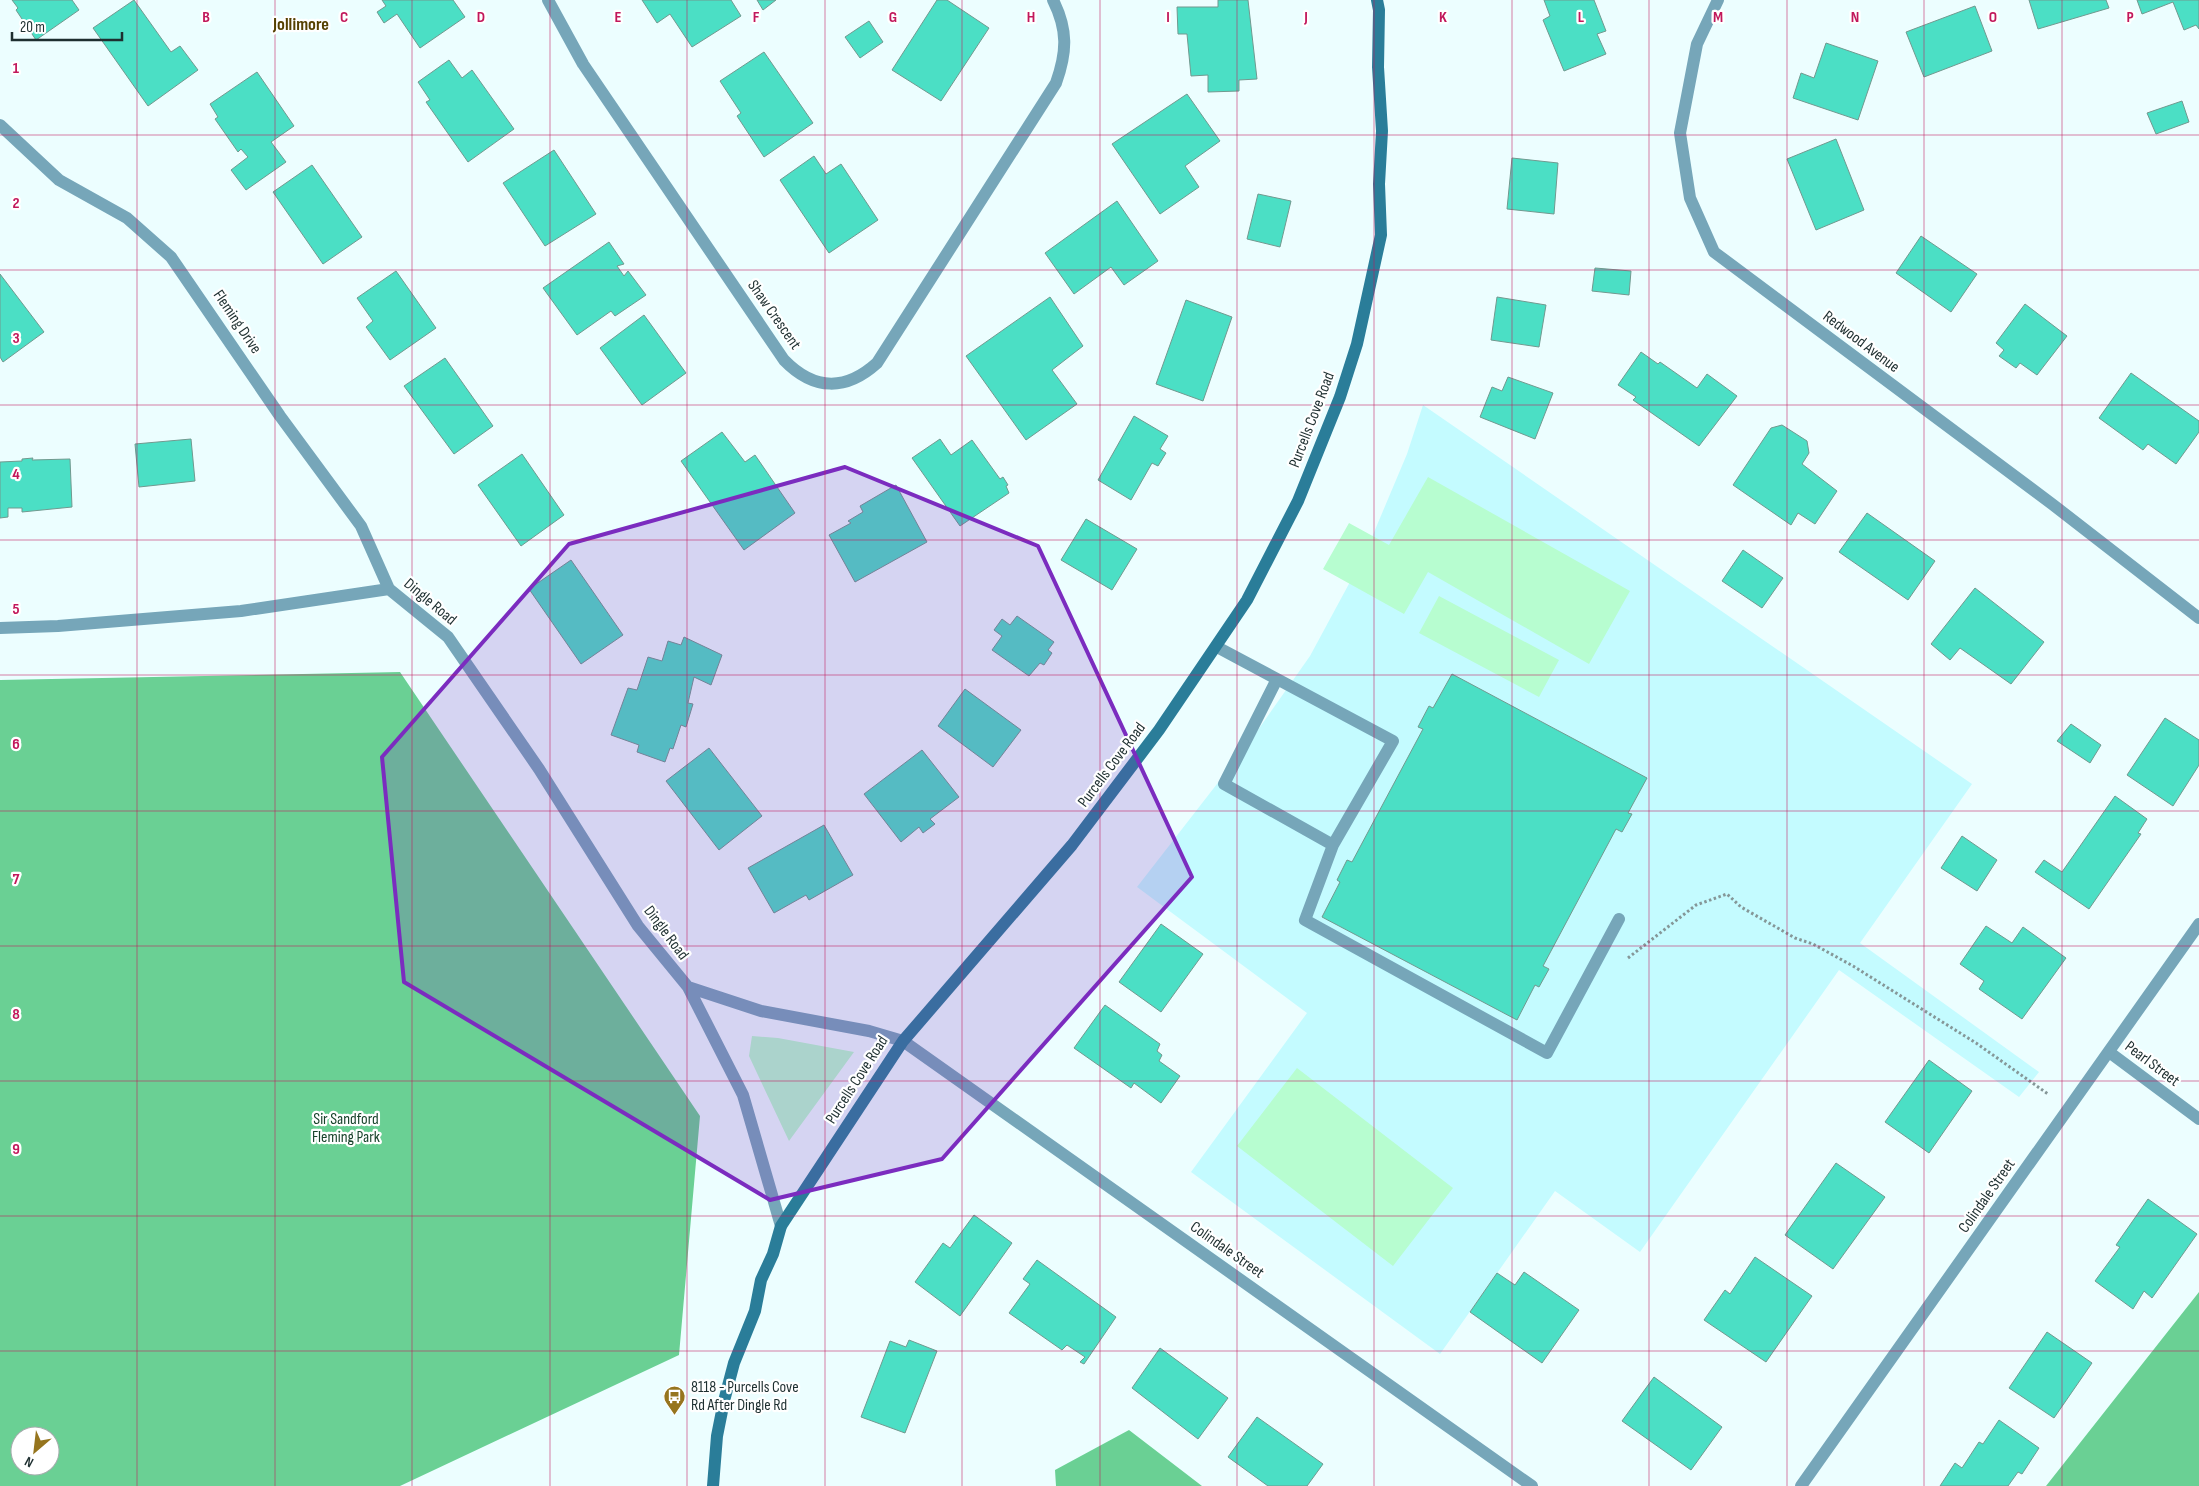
<svg xmlns="http://www.w3.org/2000/svg" width="2199" height="1486" viewBox="0 0 2199 1486" font-family="'Sofia Sans Condensed',sans-serif">
<style>
.built{fill:#c4fbff}
.green{fill:#b7fdd0}
.forest{fill:#6ad094;fill-rule:evenodd}
.building{fill:#4bdfc5;stroke:#71998f}
.lines{fill:none;stroke-linecap:round;stroke-linejoin:round}
.path{stroke:#859798;stroke-width:3;stroke-dasharray:2.5 2.5;stroke-linecap:butt}
.service{stroke:#76a6b9;stroke-width:12}
.minor{stroke:#76a6b9;stroke-width:12}
.tertiary{stroke:#76a6b9;stroke-width:12}
.secondary{stroke:#2a7d99;stroke-width:12}
.marked{fill:#7b2cbf;fill-opacity:0.2;stroke:#7b2cbf;stroke-width:4;stroke-linejoin:round}
.grid{fill:none;stroke:#c2185b;stroke-width:1;stroke-opacity:0.55}
.labels{text-anchor:middle;dominant-baseline:central;stroke-width:4.5;stroke-linejoin:round;paint-order:stroke}
.street-label{font-size:16px;fill:#1e2f30;stroke:#fff}
.park-label{font-size:16px;fill:#18432b;stroke:#fff}
.poi-label{font-size:16px;fill:#1e2f30;stroke:#fff;text-anchor:start}
.neighbourhood-label{font-size:18px;font-weight:bold;fill:#554000;stroke:#fff}
.grid-label{font-size:16px;text-anchor:middle;font-weight:bold;fill:#c2185b;stroke:#fff;stroke-width:4.5;stroke-linejoin:round;paint-order:stroke}
</style>
<rect width="100%" height="100%" fill="#ecfeff"/>
<path class="built" d="M1423 405 1972 784 1860 943 2039 1072 2019 1097 1839 970 1640 1252 1555 1191 1440 1354 1191 1172 1307 1013 1137 887 1248 744 1310 656 1364 556 1407 454Z"/>
<path class="green" d="M1428 477 1630 591 1589 664 1428 572 1404 614 1323 569 1349 523 1389 545Z
M1439 596 1559 660 1539 697 1419 633Z
M752 1036 778 1038 854 1052 789 1141 749 1056Z
M1297 1068 1453 1188 1393 1266 1237 1146Z"/>
<path class="forest" d="M400 672 700 1116 679 1355 400 1486H0V680ZM20 1436H50V1466H20Z
M2199 1292V1486H2046Z
M1129 1430 1202 1486H1056L1055 1470Z"/>
<path class="building" d="M12 0H72L79 10 36 40 16 10 18 8Z
M134 0 171 52 180 46 198 70 148 106 93 28Z
M382 0H453L465 17 420 48 397 14 384 23 377 12 386 6Z
M642 0H731L741 16 692 47 670 14 657 23Z
M757 0H776L763 10Z
M937 0H947L989 28 941 101 892 70Z
M1218 0H1248L1257 79 1239 80V91L1208 92V75L1191 76 1187 34H1178L1177 7H1218Z
M1544 0H1594L1606 31 1597 34 1606 54 1564 71 1543 20 1550 16Z
M2029 0H2106L2109 8 2038 29Z
M2137 0H2199V29L2196 25 2184 30 2173 2 2142 14Z
M1975 6 1992 51 1924 77 1906 32Z
M869 21 883 42 860 58 845 37Z
M1826 43 1878 61 1858 120 1793 98 1801 73 1814 78Z
M764 52 813 123 764 157 737 116 741 113 720 81Z
M449 60 462 78 472 70 514 129 468 162 426 102 430 100 418 82Z
M257 72 294 126 271 142 286 162 246 190 231 170 248 157 241 149 238 152 215 119 218 117 210 104Z
M1187 94 1220 141 1185 166 1199 187 1160 214 1112 144Z
M2182 101 2189 122 2156 134 2147 113Z
M1836 139 1864 210 1816 230 1787 159Z
M554 150 596 214 545 246 503 183Z
M814 156 826 174 841 164 878 220 829 253 780 180Z
M1512 158 1558 163 1554 214 1507 209Z
M312 165 362 237 323 264 273 192Z
M1258 194 1291 201 1280 247 1247 239Z
M1117 201 1158 261 1124 285 1111 267 1074 294 1045 253Z
M1921 236 1977 274 1951 312 1896 273Z
M609 242 624 264 617 266 624 276 628 271 646 295 615 316 611 311 577 335 543 288Z
M1595 268 1631 271 1629 295 1592 291Z
M396 271 436 328 390 360 366 327 373 321 357 298Z
M0 274 44 332 3 362 0 357Z
M1050 297 1083 346 1052 370 1077 404 1026 440 966 356Z
M1497 297 1546 305 1539 347 1491 340Z
M1186 300 1232 317 1203 401 1156 384Z
M2025 304 2067 336 2037 375 2020 363 2016 368 1999 356 2004 350 1996 343Z
M644 315 686 373 642 405 600 348Z
M1641 352 1658 364 1660 362 1697 388 1707 374 1737 396 1699 446 1633 400 1636 397 1618 385Z
M445 358 493 426 454 454 404 386Z
M2131 373 2199 421V432L2176 464 2148 444 2143 450 2099 418Z
M1508 377 1553 393 1535 439 1480 417 1492 387 1502 391Z
M1134 416 1168 436 1160 449 1166 453 1158 466 1152 463 1131 500 1098 480Z
M1782 425 1807 441 1809 453 1802 464 1837 491 1815 524 1798 513 1791 525 1733 485 1771 428Z
M722 432 745 462 755 455 795 513 744 550 681 461Z
M191 439 195 481 139 487 135 444Z
M940 439 951 455 972 440 1000 479 1003 477 1008 485 1006 486 1009 493 960 526 912 458Z
M522 454 564 515 521 546 478 485Z
M33 458 32 460 70 459 72 507 22 512V508H8V517L0 518V462L22 461V459Z
M896 485 927 542 855 582 829 535 851 523 848 521 863 512 860 506Z
M1867 513 1935 561 1908 600 1839 552Z
M1086 519 1137 549 1112 590 1061 560Z
M1743 550 1783 578 1762 608 1722 581Z
M571 560 623 635 581 664 529 589Z
M1975 588 2044 642 2011 684 1960 648 1950 660 1931 644Z
M1017 616 1054 642 1048 650 1052 653 1044 665 1040 663 1029 676 992 650 1002 636 994 630 1002 619 1010 625Z
M684 637 722 655 711 685 694 677 688 703 693 704 686 727 681 725 673 749 670 748 665 762 637 752 639 745 611 735 628 688 637 690 648 657 662 661 668 641 681 645Z
M1452 674 1647 778 1628 813 1632 814 1622 832 1616 829 1543 966 1549 969 1539 987 1535 985 1517 1020 1322 917 1340 882 1337 880 1347 860 1352 862 1423 729 1418 727 1429 706 1433 708Z
M965 689 1021 730 993 767 938 726Z
M2165 718 2199 740V765L2173 806 2127 775Z
M2071 724 2101 745 2090 763 2057 741Z
M709 748 762 816 719 850 666 781Z
M922 750 959 797 930 819 935 824 923 833 919 827 901 842 864 794Z
M2115 796 2147 819 2138 833 2141 834 2089 909 2035 872 2044 860 2062 872Z
M824 825 853 875 809 900 806 895 774 913 748 868Z
M1962 836 1997 860 1977 891 1941 868Z
M1161 924 1203 954 1161 1012 1119 982Z
M1986 926 2012 943 2023 927 2066 958 2022 1019 1979 989 1984 981 1960 964Z
M1105 1005 1160 1044 1157 1051 1162 1055 1159 1061 1180 1076 1161 1103 1134 1083 1131 1088 1074 1048Z
M1929 1060 1972 1091 1929 1153 1885 1122Z
M1836 1163 1885 1197 1833 1269 1785 1235Z
M2148 1199 2197 1234 2152 1298 2144 1291 2133 1309 2095 1281 2120 1247 2116 1245Z
M974 1215 1012 1243 960 1316 915 1282 943 1243 950 1248Z
M1755 1257 1812 1296 1766 1362 1704 1320 1725 1290 1730 1294Z
M1037 1260 1116 1317 1084 1364 1080 1362 1085 1357 1067 1345 1062 1350 1009 1313 1030 1284 1023 1279Z
M1524 1272 1579 1310 1542 1363 1470 1312 1497 1273 1515 1285Z
M2047 1332 2092 1363 2054 1418 2009 1388Z
M909 1340 937 1351 905 1433 861 1417 890 1341 906 1347Z
M1160 1348 1228 1398 1198 1439 1132 1388Z
M1654 1377 1722 1427 1691 1470 1622 1421Z
M1257 1417 1323 1464 1307 1486H1268L1228 1457Z
M1999 1420 2039 1448 2022 1474 2018 1472 2008 1486H1940L1955 1463 1962 1468 1979 1442 1983 1444Z"/>
<g class="lines">
<path class="path" d="M1628 958 1696 905 1727 894 1741 907 1795 938 1813 944 1853 966 1976 1043 2048 1094"/>
<path class="service" d="M1217 647 1393 741 1333 845
M1277 679 1224 784 1333 845 1305 920 1547 1053 1619 919"/>
<path class="minor" d="M548 0 583 64 784 360C814 391 846 391 877 363L1056 83C1067 52 1068 30 1053 0
M1718 0 1697 44 1680 133 1690 198 1714 252 2052 504 2199 618
M0 125 59 180 127 218 171 257 280 416 361 526 389 589 448 637 539 769 638 926 688 987 743 1095 781 1226
M0 628 58 626 241 611 389 589
M688 987 761 1011 869 1031 903 1041
M2109 1052 2199 1119"/>
<path class="tertiary" d="M903 1041 1532 1486
M1801 1486 2199 924"/>
<path class="secondary" d="M713 1486 717 1436 724 1401 734 1363 755 1311 761 1280 773 1254 781 1226 903 1041 1072 845 1159 730 1247 600 1298 501 1340 397 1357 344 1381 235 1379 184 1382 131 1378 67 1379 10 1377 0"/>
</g>
<path class="marked" d="M845 467 1038 546 1192 877 942 1159 770 1200 404 982 382 757 569 544Z"/>
<path class="grid" d="M137 0V1486M275 0V1486M412 0V1486M550 0V1486M687 0V1486M825 0V1486M962 0V1486M1100 0V1486M1237 0V1486M1374 0V1486M1512 0V1486M1649 0V1486M1787 0V1486M1924 0V1486M2062 0V1486M0 135H2199M0 270H2199M0 405H2199M0 540H2199M0 675H2199M0 811H2199M0 946H2199M0 1081H2199M0 1216H2199M0 1351H2199"/>
<defs>
<symbol id="bus-pin" viewBox="-11 -11 22 30"><path d="M0 17L-7.5 6A9.5 9.5 0 1 1 7.5 6Z" fill="#96751e" stroke="#fff"/><path d="M-5-6H5V4H4V6H2V4H-2V6H-4V4H-5ZM-3.5-4V0h7V-4ZM-3.5 1.2v1.5H-2V1.2ZM2 1.2v1.5H3.5V1.2Z" fill="#fff"/></symbol>
</defs>
<g fill-rule="evenodd">
<use href="#bus-pin" x="662" y="1384" width="25" height="34"/>
</g>
<g class="labels">
<g class="street-label">
<text transform="translate(774 315) rotate(55)">Shaw Crescent</text>
<text transform="translate(237 322) rotate(56)">Fleming Drive</text>
<text transform="translate(1861 342) rotate(37)">Redwood Avenue</text>
<text transform="translate(1312 420) rotate(-69)">Purcells Cove Road</text>
<text transform="translate(430 602) rotate(40)">Dingle Road</text>
<text transform="translate(1112 765) rotate(-53)">Purcells Cove Road</text>
<text transform="translate(666 933) rotate(53)">Dingle Road</text>
<text transform="translate(2152 1064) rotate(37)">Pearl Street</text>
<text transform="translate(857 1080) rotate(-57)">Purcells Cove Road</text>
<text transform="translate(1987 1196) rotate(-55)">Colindale Street</text>
<text transform="translate(1227 1250) rotate(35)">Colindale Street</text>
</g>
<g class="park-label">
<text x="346" y="1119">Sir Sandford<tspan x="346" dy="18">Fleming Park</tspan></text>
</g>
<g class="poi-label">
<text x="691" y="1387">8118 - Purcells Cove<tspan x="691" dy="18">Rd After Dingle Rd</tspan></text>
</g>
<g class="neighbourhood-label">
<text x="301" y="24">Jollimore</text>
</g>
</g>
<g class="grid-label">
<text x="206" y="22">B</text>
<text x="344" y="22">C</text>
<text x="481" y="22">D</text>
<text x="618" y="22">E</text>
<text x="756" y="22">F</text>
<text x="893" y="22">G</text>
<text x="1031" y="22">H</text>
<text x="1168" y="22">I</text>
<text x="1306" y="22">J</text>
<text x="1443" y="22">K</text>
<text x="1581" y="22">L</text>
<text x="1718" y="22">M</text>
<text x="1855" y="22">N</text>
<text x="1993" y="22">O</text>
<text x="2130" y="22">P</text>
<text x="16" y="73">1</text>
<text x="16" y="208">2</text>
<text x="16" y="343">3</text>
<text x="16" y="479">4</text>
<text x="16" y="614">5</text>
<text x="16" y="749">6</text>
<text x="16" y="884">7</text>
<text x="16" y="1019">8</text>
<text x="16" y="1154">9</text>
</g>
<g transform="translate(35 1451) rotate(208)"><circle r="24" fill="#ffffff" stroke="#a5acac"/>
<path d="M0-4L9 19L0 12L-9 19Z" fill="#96751e"/>
<text y="-8" font-size="14" font-weight="bold" text-anchor="middle" fill="#1e2f30">N</text>
</g>
<path d="M12 32v8h110v-8" fill="none" stroke="#1e2f30" stroke-width="2.5"/>
<text x="20" y="32" font-size="15" fill="#1e2f30" stroke="#ffffff" stroke-width="4" paint-order="stroke">20 m</text>
</svg>
